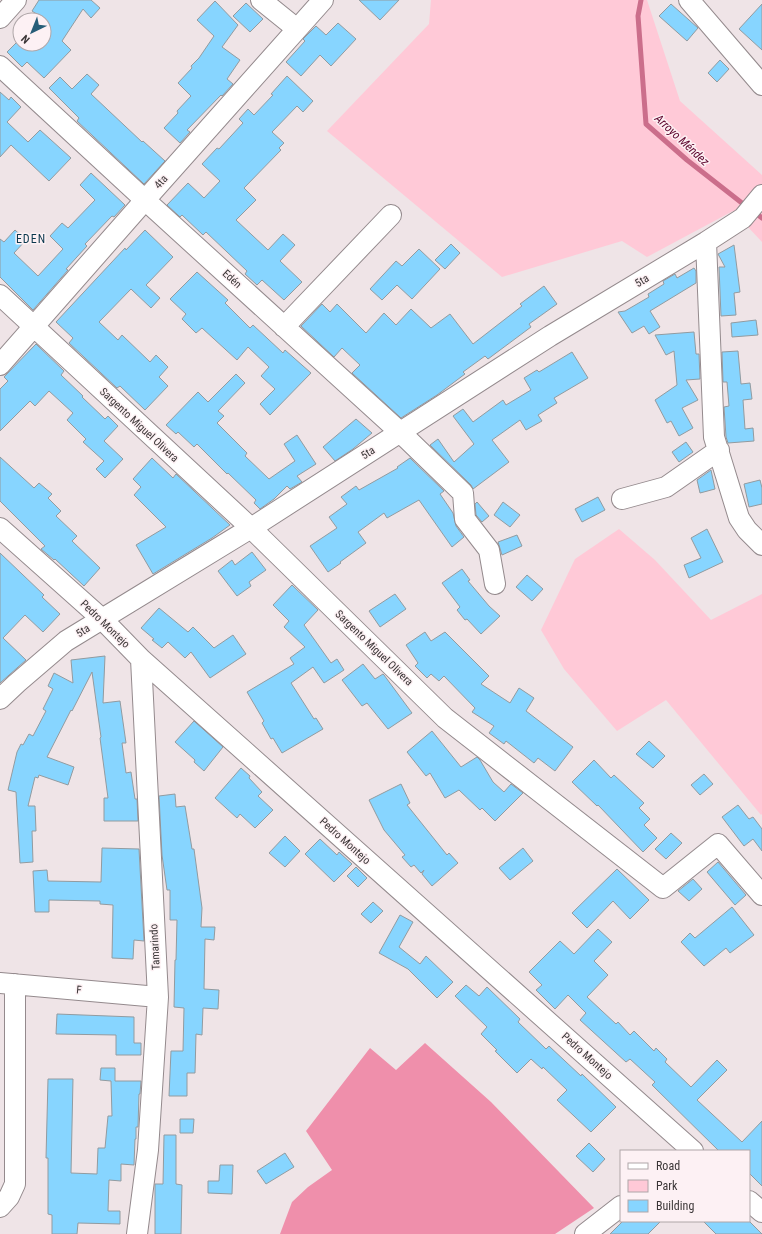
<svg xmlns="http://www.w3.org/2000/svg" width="762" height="1234" viewBox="0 0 762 1234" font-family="'Roboto Condensed',sans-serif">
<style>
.green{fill:#ffc9d7}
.forest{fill:#ef8fab}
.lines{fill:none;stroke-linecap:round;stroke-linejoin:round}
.stream{stroke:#cb6e8b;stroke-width:5}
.building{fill:#87d5ff;stroke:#929ba0}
.minor-casing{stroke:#948a8d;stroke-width:22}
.minor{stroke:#fff;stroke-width:20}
.labels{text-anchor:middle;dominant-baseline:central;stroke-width:3;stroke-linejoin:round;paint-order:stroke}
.street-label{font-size:11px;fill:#3b3637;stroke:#fdf1f4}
.water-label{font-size:12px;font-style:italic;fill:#5d052d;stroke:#fdf1f4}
.neighbourhood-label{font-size:12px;letter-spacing:1px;fill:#0a384d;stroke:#fdf1f4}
</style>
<rect width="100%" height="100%" fill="#efe4e7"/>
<path class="green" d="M431 0H647L680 101 762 175V242L733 211 647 257 622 241 502 277 327 131 429 24Z
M619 529 655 560 711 620 762 594V814L761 815 666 700 617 731 564 669 541 630 575 559Z"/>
<path class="forest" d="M425 1043 491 1102 594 1208 555 1234H280L292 1202 308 1187 332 1170 306 1131 370 1048 396 1070Z"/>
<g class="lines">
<path class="stream" d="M641 0 638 16 646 124 687 160 747 207
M753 211 762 218"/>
</g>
<path class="building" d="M39 0H91L100 8 91 18 83 9 62 41 71 50 44 78 27 62 22 67 7 52 20 39V44H44V20H38L41 17 32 11Z
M359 0H399L380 20Z
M215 1 238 25 222 47 240 60 227 79 233 84 222 96 221 95 187 130 190 132 180 143 164 128 178 113 177 111 191 96 178 83 192 68 191 66 199 58 214 36 197 20Z
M246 3 263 19 250 32 233 16Z
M671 4 698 28 687 41 659 16Z
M762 4V50L739 29Z
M338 23 356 39 331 66 320 55 301 76 286 62 305 41 303 39 316 26 326 35Z
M720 60 729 69 717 82 708 73Z
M87 74 99 85 91 94 142 142 143 141 165 161 144 184 77 121 79 118 49 88 60 77 72 89Z
M287 76 313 101 303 112 297 106 272 132 284 143 279 148 281 150 244 188 256 200 236 220 268 250 283 234 295 245 280 261 302 282 284 300 262 280 257 285 245 274 247 271 206 232 203 235 182 215 180 217 167 205 188 183 204 198 220 181 202 164 217 148 219 149 243 123 239 119 248 109 254 115 273 95 271 94Z
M0 92 9 100 11 97 21 107 7 122 28 142 40 130 71 158 49 181 11 145 0 157Z
M91 173 125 205 114 217 112 216 85 244 87 246 66 269 68 270 33 310 0 277V239L4 242 15 230 26 240 14 253 38 276 63 249 50 236 62 223 68 228 95 200 80 185Z
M145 230 173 257 146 285 160 298 151 308 131 289 99 322 118 340 122 335 150 362 156 355 168 367 159 377 168 386 145 410 120 386 117 388 69 343 73 338 56 322 125 248 126 250Z
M451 244 460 253 445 269 435 260Z
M734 245 740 292 734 293 736 315 721 316 719 267H725L718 254Z
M419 249 440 269 412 299 397 285 382 300 370 289 396 261 402 266Z
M694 268 696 271V283L650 311 660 327 649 334 644 326 632 333 618 312 625 311 649 297 648 294 664 284 663 281 675 274 677 278Z
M197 272 228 300 225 303 250 328 253 325 283 353 285 350 311 373 270 415 260 404 275 389 261 376 269 367 248 347 237 360 202 328 196 333 182 319 186 314 170 299Z
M544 286 557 304 529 324 531 327 488 359 485 356 463 372 465 374 437 395 401 418 352 373 360 365 342 348 334 357 301 326 322 304 330 312 337 304 366 333 384 313 396 325 411 309 431 328 450 314 473 344 522 306 520 304Z
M756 320 758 335 732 337 731 323Z
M694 332 696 354H699L700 379 686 380 698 400 682 408 693 428 679 436 671 421 667 423 655 400 677 385 674 351 666 355 655 335Z
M36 344 64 371 61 375 83 396 82 397 105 419 108 416 118 426 104 441 123 459 105 478 96 469 104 461 83 442 86 439 67 420 73 413 49 391 35 406 30 401 0 431V389L8 381 4 377Z
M738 351 741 384 750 383 752 399 743 400 745 429 753 428 754 441 728 443 726 437 724 407 729 406 727 382H723L722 352Z
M572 352 588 378 554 398 557 403 538 415 542 421 526 430 520 420 492 440 509 462 473 489 471 485 430 445 438 439 454 462 474 444 453 416 463 409 473 422 503 400 506 405 531 390 524 378 537 370 539 372Z
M236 374 245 383 218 411 224 416 217 423 247 453 245 456 269 479 295 461 284 444 297 435 316 464 297 476 302 482 290 489 287 486 274 499 260 509 254 503 256 500 228 473 227 474 197 444 194 447 178 432 176 434 166 425 198 392 208 402Z
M356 419 372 433 353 449 335 461 323 447Z
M686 442 693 452 679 462 672 452Z
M0 457 34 488 39 483 52 494 48 498 61 511 56 516 77 536 72 541 100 568 84 586 55 559 54 560 41 549 45 546 0 501Z
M152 458 173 478 176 474 230 525 212 538 153 574 136 545 166 527 134 495 141 487 133 479Z
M410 458 444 491 440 494 453 513 456 526 464 537 452 547 419 500 387 518 384 513 358 532 366 543 340 562 341 563 328 572 310 546 337 528 329 517 347 504 341 497 356 486 359 490 398 468 397 467Z
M711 470 715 489 700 493 697 480Z
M760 480 762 488V504L749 507 744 484Z
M598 497 605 510 582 522 575 509Z
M477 502 489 516 482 522 476 515 475 504Z
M503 502 520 515 510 527 494 515Z
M707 529 723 562 689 578 684 565 701 558 691 538Z
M517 535 522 546 502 555 498 542Z
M252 552 266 570 249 582 251 586 237 596 218 571 232 560 235 565Z
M0 553 44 595 42 597 60 614 43 632 25 615 3 638 26 660 0 683Z
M462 569 470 580 468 581 489 606 500 616 481 634 467 619 465 620 457 610 460 607 442 583Z
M527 575 543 589 532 601 516 587Z
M292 585 318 610 304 625 331 663 337 659 344 670 324 683 313 667 291 683 314 719 316 718 323 729 282 753 273 738 271 739 262 723 264 721 247 692 294 664 290 658 305 647 284 627 289 621 273 605Z
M395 594 406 609 380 627 369 611Z
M159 608 188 632 193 627 214 648 233 635 246 654 210 678 191 652 185 658 168 642 162 648 152 640 154 639 141 628Z
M425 632 431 641 445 632 489 676 481 684 510 703 519 688 534 698 526 711 573 747 555 771 538 758 534 763 506 741 504 744 489 733 494 726 472 712 475 708 444 676 439 681 431 674 427 678 415 666 418 663 406 645Z
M105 656 103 703 120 701 126 743H122L126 773 131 772 135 799H137L138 821H104V798H108L100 738 101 737 92 672 72 711 71 710 47 757 74 767 68 785 39 775 38 778 35 777 28 806H35L36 831H32L33 862 20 863 16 792 8 790 17 752 21 744 23 745 29 734 33 736 46 711 43 709 53 689 48 686 54 673 73 683 71 660Z
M363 664 375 679 383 674 384 675 412 713 388 729 367 703 362 706 342 680Z
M194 721 223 747 204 771 194 762 195 760 175 742Z
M432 731 461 767 477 757 480 760 493 782 504 792 511 784 523 793 495 821 482 808 480 810 459 790 445 798 430 773 426 776 407 752Z
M649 741 665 756 653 768 636 754Z
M594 760 611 778 614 775 644 803 639 808 650 819 644 825 657 838 643 852 598 805 597 806 572 782Z
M241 768 250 776 249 778 262 792 258 796 273 810 255 828 240 814 237 818 215 798Z
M704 774 713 784 700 795 691 785Z
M401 784 410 803 407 805 447 855 449 853 458 863 432 886 422 874 424 870 421 873 414 865 411 867 402 857 405 855 384 830 369 800Z
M175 794 176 807 185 806 192 849H194L202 908 201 927H215L214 940 205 939 204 989 219 990 218 1009 203 1008 202 1035 196 1034 195 1073H187V1096H169L171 1051H183L184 1008 174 1007 175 960H176L177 920H170V890H167L162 855 159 796Z
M738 805 749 819 753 817 762 829V851L753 839 744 846 722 817Z
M671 833 682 843 666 859 655 849Z
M285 836 300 851 285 867 269 853Z
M320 839 337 855 339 852 352 864 334 882 305 854Z
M102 848 139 849 144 941 134 940 133 959 112 958 113 905 100 904V901L49 900V912H35L33 871 47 870 48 881 101 882Z
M523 848 533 861 510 880 499 868Z
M718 862 746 895 735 905 707 872Z
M356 867 367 878 358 887 347 876Z
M617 869 649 900 630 919 613 901 587 928 572 913Z
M693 879 702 889 689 901 678 891Z
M373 902 383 911 371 923 361 914Z
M732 907 754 935 730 953 726 948 704 966 681 942 690 933 695 938Z
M400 915 413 922 399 947 420 964 426 956 453 982 437 998 408 969 379 953Z
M598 929 612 942 594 961 608 975 587 997 616 1024 618 1022 630 1035 634 1031 654 1051 656 1048 667 1059 665 1062 691 1087 717 1060 727 1070 697 1100 742 1142 762 1121V1186L749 1173V1151H719L652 1085 655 1082 630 1059 626 1062 580 1020 586 1013 568 995 555 1009 536 990 542 985 529 972 560 941 574 954Z
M466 985 479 996 487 987 520 1019 518 1022 546 1049 549 1046 581 1076 582 1074 616 1107 591 1132 557 1100 567 1090 543 1067 542 1069 531 1059 517 1073 495 1051 497 1050 481 1034 487 1027 455 996Z
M57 1014 134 1017V1043H141V1055H116V1035L56 1034Z
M101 1068H115V1081H141L140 1094H139L138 1127H136V1139H135L134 1165 121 1164V1181L109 1180 108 1211H120V1224L78 1223 77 1234H52V1215L48 1214V1158H46L48 1079H73L71 1173 97 1174 98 1148H105L108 1116H112L111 1081 100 1080Z
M180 1119H194L193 1133H180Z
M164 1135H176V1184L182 1185 181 1234H155V1184H163Z
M589 1143 605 1159 593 1172 576 1156Z
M285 1153 294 1167 266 1184 257 1171Z
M220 1165H233L232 1194 208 1193V1181H219Z
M623 1221H661L648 1234H610Z
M703 1221H749L762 1234H716Z"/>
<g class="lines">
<defs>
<path id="minor" d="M261 0 297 29
M689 0 762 85
M0 18 16 0
M0 66 145 200 401 433 463 493 465 519 489 550 495 584
M706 242 714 437 739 518 747 530 762 545
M0 295 251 528 445 718 663 888 718 844 762 895
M284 327 391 215
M0 365 145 200 323 0
M622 499 666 487 719 450
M0 528 102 619 141 659 693 1151
M0 699 17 683 66 641 251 528 550 336 706 242 743 218 762 195
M0 983 158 997
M749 1201 762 1212
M0 1207 9 1197 15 1184V984
M137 1234 148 1150 158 997 141 659
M585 1234 621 1206"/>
</defs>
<use href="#minor" class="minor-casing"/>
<use href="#minor" class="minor"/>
</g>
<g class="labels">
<g class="street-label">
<text transform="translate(161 182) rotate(-48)">4ta</text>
<text transform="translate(232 279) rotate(42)">Edén</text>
<text transform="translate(642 281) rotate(-31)">5ta</text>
<text transform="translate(139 425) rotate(43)">Sargento Miguel Olivera</text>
<text transform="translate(368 453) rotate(-32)">5ta</text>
<text transform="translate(105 624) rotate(44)">Pedro Montejo</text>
<text transform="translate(83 631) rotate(-32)">5ta</text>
<text transform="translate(374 648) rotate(44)">Sargento Miguel Olivera</text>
<text transform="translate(345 841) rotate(42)">Pedro Montejo</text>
<text transform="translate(155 947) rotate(-93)">Tamarindo</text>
<text transform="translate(79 990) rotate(5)">F</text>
<text transform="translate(587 1056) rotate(42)">Pedro Montejo</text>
</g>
<g class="water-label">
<text transform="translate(682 140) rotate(43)">Arroyo Méndez</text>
</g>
<g class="neighbourhood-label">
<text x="31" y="239">EDEN</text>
</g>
</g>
<rect x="620" y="1150" width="130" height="72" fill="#fdf1f4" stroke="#afa6a8"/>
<rect x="628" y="1163" width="20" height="6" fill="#ffffff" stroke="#afa6a8"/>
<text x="656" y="1170" font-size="12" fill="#3b3637">Road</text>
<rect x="628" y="1180" width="20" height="12" fill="#ffc9d7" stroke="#afa6a8"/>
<text x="656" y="1190" font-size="12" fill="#3b3637">Park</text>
<rect x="628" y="1200" width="20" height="12" fill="#87d5ff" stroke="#afa6a8"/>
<text x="656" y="1210" font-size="12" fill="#3b3637">Building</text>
<g transform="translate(32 32) rotate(223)"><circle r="19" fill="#fdf1f4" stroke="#afa6a8"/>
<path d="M0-3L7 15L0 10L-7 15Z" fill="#275d78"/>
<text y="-6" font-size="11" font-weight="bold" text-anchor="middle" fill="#3b3637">N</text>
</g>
</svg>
